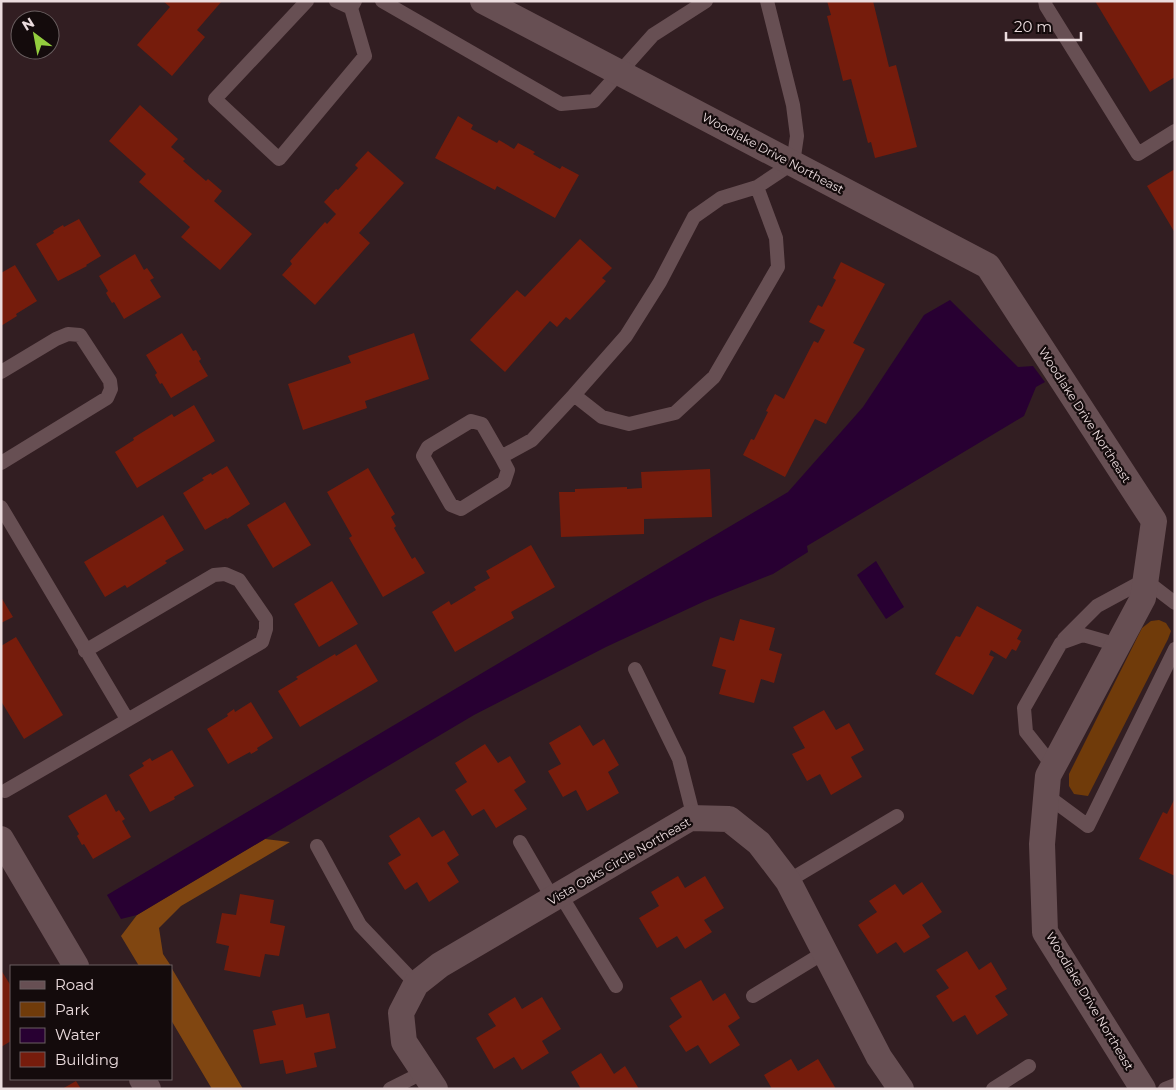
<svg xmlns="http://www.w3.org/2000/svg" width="1176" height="1090" viewBox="0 0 1176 1090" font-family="Montserrat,sans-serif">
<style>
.green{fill:#703b0a}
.forest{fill:#804611}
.water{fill:#280032}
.building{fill:#761c0c}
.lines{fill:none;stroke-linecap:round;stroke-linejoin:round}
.lane{stroke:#674f53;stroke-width:14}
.street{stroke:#674f53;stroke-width:26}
.labels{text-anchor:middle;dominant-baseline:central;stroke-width:4.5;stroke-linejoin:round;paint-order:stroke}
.street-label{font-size:12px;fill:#ebdcde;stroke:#140b0c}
</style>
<rect width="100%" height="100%" fill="#321e22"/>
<path class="green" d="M1159 620 1166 623 1171 631 1168 639 1088 796 1074 794 1069 786V774L1142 628 1151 621Z"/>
<path class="forest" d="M265 839 290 842 181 906 159 928 163 954 171 966H139L121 936 137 915Z
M171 967 243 1089H212L171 1020Z"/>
<path class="water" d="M950 300 1018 367 1033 366 1045 382 1036 387 1024 416 807 546 808 552 773 574 705 601 606 647 474 715 162 900 137 915 121 919 107 895 788 492 863 407 924 315Z
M876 561 904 607 886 619 857 575Z"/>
<path class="building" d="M163 1H222L197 30 205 37 172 76 137 45 170 7Z
M827 1H873L889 67 896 65 917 147 875 158 871 142 868 143 851 79 843 81 827 16 831 15Z
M1095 1H1175V77L1150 92Z
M140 105 178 139 171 147 185 159 183 161 206 181 208 179 222 191 214 201 252 234 220 270 181 237 190 227 139 182 146 174 109 141Z
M458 116 473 125 471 129 497 143 499 140 514 149 518 143 535 152 533 154 560 169 562 166 579 175 555 218 497 186 495 190 435 158Z
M368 151 404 183 359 233 370 243 315 305 282 275 292 264 290 261 325 222 327 224 336 214 324 202 336 189 338 190 358 168 355 165Z
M1175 169V233L1147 186Z
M79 219 101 256 86 265 87 266 58 281 36 244 54 233 53 231 63 225 64 227Z
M580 239 612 268 602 278 606 281 570 320 566 317 557 327 550 321 505 372 470 340 517 290 525 297Z
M135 254 144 270 147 268 154 278 150 280 161 297 124 319 114 302 112 303 106 293 108 291 99 276Z
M841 262 885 284 853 343 865 349 826 424 815 419 785 477 743 455 751 439 754 440 768 412 766 411 775 394 784 399 814 341 818 343 825 330 809 322 818 305 822 307 836 280 833 278Z
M15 265 37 301 16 314 17 316 1 326V273Z
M182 333 193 351 196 350 201 359 199 361 208 376 171 398 162 383 160 384 155 375 157 373 146 355Z
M414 333 429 379 365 401 367 408 303 430 288 384 351 363 348 356Z
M194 405 215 441 137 488 115 452 134 440 133 438 172 414 174 417Z
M227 466 250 504 227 519 226 518 205 530 183 493 204 480 202 478 211 473 212 475Z
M368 468 395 514 391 517 396 526 394 528 412 559 415 557 425 573 383 597 349 538 352 536 327 492Z
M710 469 712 517 644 519V534L561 537 559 492H575V489L627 487V489L642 488 641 472Z
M285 502 311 545 273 568 247 525Z
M163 515 184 550 165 561 167 563 127 588 125 585 105 597 84 562Z
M531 545 555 587 511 612 514 618 455 652 432 612 449 601 451 605 476 590 474 587 490 578 486 571Z
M332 581 358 624 319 647 294 604Z
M1 597 13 617 1 623Z
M977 606 1022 630 1017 639 1021 641 1016 651 1012 649 1006 659 991 650 989 655 994 657 973 695 935 674 956 636 960 637Z
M740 619 775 628 769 650 782 654 774 683 761 679 754 703 719 694 726 670 712 666 720 637 734 641Z
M16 637 63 715 24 739 1 701V646Z
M356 644 378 681 300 727 278 691 298 679 296 677 335 654 336 656Z
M251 702 273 738 257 748 258 750 251 754 250 752 228 764 207 729 228 716 227 714 234 709 235 712Z
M824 710 836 730 849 723 864 750 851 757 862 777 831 795 820 774 807 781 792 754 805 748 793 727Z
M580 725 593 746 604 739 619 765 608 772 619 793 587 811 576 790 563 797 548 771 561 764 549 743Z
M485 744 498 763 510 756 526 782 514 790 527 809 496 828 484 809 472 816 455 790 467 782 455 763Z
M172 750 194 786 174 797 175 799 150 812 129 775 144 766 142 763 150 758 152 761Z
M106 794 116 812 119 810 125 819 122 821 131 837 93 859 84 844 82 845 77 836 79 834 68 816Z
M1175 798V876L1139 859 1163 812 1167 814Z
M419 817 432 837 444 830 459 855 447 863 459 882 429 902 417 882 405 890 388 863 401 855 389 836Z
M678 876 685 888 705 876 724 908 704 920 712 932 685 949 677 936 657 948 639 918 659 906 651 892Z
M922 882 942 912 922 925 930 937 904 953 896 942 877 954 858 925 877 912 869 901 895 884 903 895Z
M240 894 274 900 270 923 285 926 279 956 265 954 260 977 224 970 229 946 216 943 222 913 236 915Z
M967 951 979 970 991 962 1007 989 995 996 1008 1015 977 1035 965 1015 953 1022 936 996 949 988 936 970Z
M1 970 11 986V1041L1 1047Z
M701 980 713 1001 725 993 740 1018 728 1026 740 1045 710 1064 698 1045 686 1052 669 1026 682 1017 670 998Z
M515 997 522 1009 542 997 561 1029 542 1041 549 1053 522 1070 514 1057 494 1069 476 1038 496 1026 488 1014Z
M303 1004 306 1018 329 1013 336 1048 314 1053 317 1067 286 1074 283 1060 260 1064 253 1030 276 1025 272 1011Z
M601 1053 614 1074 625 1066 639 1089H581L571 1072Z
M791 1059 798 1071 818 1059 836 1089H772L764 1075Z
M76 1081 81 1089H62Z"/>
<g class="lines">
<path class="lane" d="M307 1 215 99 279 159 365 56 351 8 355 1
M336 1 351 8
M382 1 561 104 594 101 653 35 706 1
M1045 1 1046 6 1138 154 1175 131
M757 187 776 238 778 267 714 377 675 413 629 424 602 417 574 395 626 336 660 282 694 217 721 198 757 187 793 163 797 136 793 105 767 1
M1 372 56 339 68 334 80 335 110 381 111 389 107 398 1 463
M501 457 508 470 504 482 461 509 451 505 423 456 428 447 471 421 482 424 501 457 532 440 574 395
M1 507 127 719
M1064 639 1097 606 1145 580 1175 603
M635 669 679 759 694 818
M1053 766 1026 732 1024 708 1061 643 1083 635 1118 645
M5 791 262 642 266 629V619L239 580 225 574 214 575 85 651
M1046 795 1088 826 1175 649
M520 842 553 899
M317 846 360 925 416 984
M788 881 897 816
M560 894 616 986
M753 996 825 952
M390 1089 424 1072
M993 1089 1029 1066
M1165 1089 1175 1085"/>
<path class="street" d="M483 1 988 266 1154 521 1143 598 1048 776 1042 844 1045 932 1143 1089
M1 839 76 966
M142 1079 148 1089
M435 1089 404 1042 401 1013 416 984 440 965 690 818 729 819 759 843 788 881 879 1057 901 1089"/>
</g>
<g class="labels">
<g class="street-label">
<text transform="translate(773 153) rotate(28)">Woodlake Drive Northeast</text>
<text transform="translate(1085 415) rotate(57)">Woodlake Drive Northeast</text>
<text transform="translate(619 861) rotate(-30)">Vista Oaks Circle Northeast</text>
<text transform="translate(1090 1001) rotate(59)">Woodlake Drive Northeast</text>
</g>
</g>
<rect width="1176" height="1090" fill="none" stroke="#ebdcde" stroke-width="5"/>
<rect x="10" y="965" width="162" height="115" fill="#140b0c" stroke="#6a5f60"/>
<rect x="20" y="981" width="25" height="8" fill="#674f53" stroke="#6a5f60"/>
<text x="55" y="990" font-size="15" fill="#ebdcde">Road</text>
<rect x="20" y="1002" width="25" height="15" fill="#703b0a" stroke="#6a5f60"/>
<text x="55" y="1015" font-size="15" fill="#ebdcde">Park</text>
<rect x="20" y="1028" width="25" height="15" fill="#280032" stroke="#6a5f60"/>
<text x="55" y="1040" font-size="15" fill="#ebdcde">Water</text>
<rect x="20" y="1052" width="25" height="15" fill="#761c0c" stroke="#6a5f60"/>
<text x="55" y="1065" font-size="15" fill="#ebdcde">Building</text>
<g transform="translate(35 35) rotate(328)"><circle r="24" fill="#140b0c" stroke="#6a5f60"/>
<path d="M0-4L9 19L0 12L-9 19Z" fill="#93cd3e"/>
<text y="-8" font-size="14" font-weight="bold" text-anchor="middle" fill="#ebdcde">N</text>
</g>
<path d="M1006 32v8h75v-8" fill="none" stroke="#ebdcde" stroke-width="2.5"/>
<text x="1014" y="32" font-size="15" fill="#ebdcde" stroke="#140b0c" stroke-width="4" paint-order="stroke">20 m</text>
</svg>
